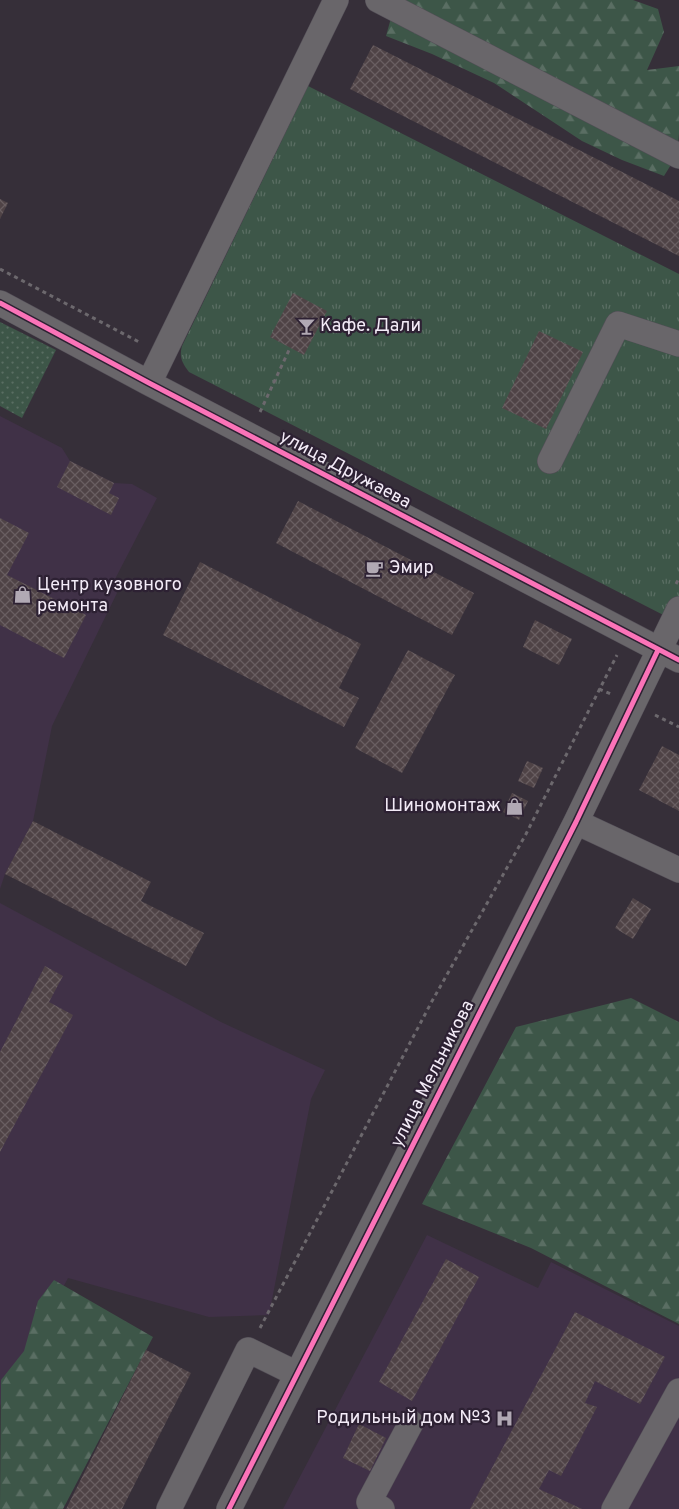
<svg xmlns="http://www.w3.org/2000/svg" width="679" height="1509" viewBox="0 0 679 1509" font-family="Overpass,sans-serif">
<style>
.built{fill:#403147}
.grass{fill:url(#grass-dots)}
.forest{fill:url(#forest-firs)}
.park{fill:url(#park-tufts)}
.building{fill:url(#building-cross-hatch)}
.lines{fill:none;stroke-linecap:round;stroke-linejoin:round}
.minor-casing{stroke:#534e57;stroke-width:26}
.path{stroke:#6c686d;stroke-width:3;stroke-dasharray:4 4;stroke-linecap:butt}
.minor{stroke:#69666a;stroke-width:25}
.cycleway-casing{stroke:#2d2133;stroke-width:8}
.cycleway{stroke:#fb73b8;stroke-width:5}
.labels{text-anchor:middle;dominant-baseline:central;stroke-width:4.5;stroke-linejoin:round;paint-order:stroke}
.poi-label{font-size:18px;fill:#f3ebf7;stroke:#2d2133;text-anchor:start}
.street-label{font-size:18px;fill:#f3ebf7;stroke:#2d2133}
</style>
<defs>
<pattern id="grass-dots" width="8" height="8" patternUnits="userSpaceOnUse" patternTransform="scale(1.25)"><rect width="8" height="8" fill="#3d5648"/><path d="M2 2h.1M6 6h.1" fill="none" stroke="#5a6e63" stroke-width="1.8" stroke-linecap="round"/></pattern>
<pattern id="forest-firs" width="22" height="20" patternUnits="userSpaceOnUse" patternTransform="scale(1.25)"><rect width="22" height="20" fill="#3d5648"/><path d="M5 1l3.5 6h-7zM16 11l3.5 6h-7z" fill="#5a6e63"/></pattern>
<pattern id="park-tufts" width="24" height="20" patternUnits="userSpaceOnUse" patternTransform="scale(1.25)"><rect width="24" height="20" fill="#3d5648"/><path d="M3 7l-1-3M5 7V3M7 7l1-3M15 17l-1-3M17 17v-4M19 17l1-3" fill="none" stroke="#5a6e63"/></pattern>
<pattern id="building-cross-hatch" width="8" height="8" patternUnits="userSpaceOnUse" patternTransform="scale(1.25)"><rect width="8" height="8" fill="#4f4346"/><path d="M0 0l8 8M0 8l8-8" fill="none" stroke="#695e61"/></pattern>
</defs>
<rect width="100%" height="100%" fill="#362f39"/>
<path class="built" d="M0 416 62 448 70 461 114 483 132 484 157 498 113 583 117 593 52 726 33 821 5 874 0 889Z
M0 903 221 1022 325 1070 311 1099 269 1315 209 1317 68 1278 0 1406Z
M427 1235 538 1288 551 1262 679 1326V1509H283Z"/>
<path class="grass" d="M0 322 56 350 22 418 0 406Z"/>
<path class="forest" d="M391 0H633L658 9 664 32 647 70 679 66V134L677 155 664 176 622 160 582 141 494 83 432 54 386 36 391 18Z
M631 998 679 1022V1324L531 1248 422 1204 516 1027Z
M54 1280 153 1337 63 1509H0L1 1380 24 1351 38 1301Z"/>
<path class="park" d="M308 86 679 274V623L189 372C182 363 179 357 182 346Z"/>
<path class="building" d="M373 45 679 201V256L350 89Z
M0 199 8 203 0 219Z
M293 293 327 311 304 355 270 337Z
M539 331 583 352 546 429 502 408Z
M70 461 114 483 109 493 119 498 111 515 57 487Z
M298 501 474 593 452 635 276 543Z
M0 518 29 533 7 575 86 615 64 658 0 625Z
M200 562 361 644 339 688 359 698 344 727 163 635Z
M535 620 572 639 559 665 523 647Z
M408 650 455 675 402 773 355 748Z
M662 746 679 755V811L639 790Z
M527 761 543 768 534 788 518 781Z
M512 793 528 801 519 820 503 812Z
M33 821 151 882 141 901 204 933 186 966 5 874Z
M633 898 651 909 633 939 615 928Z
M45 966 63 976 49 1002 73 1015 0 1152V1052Z
M446 1259 479 1277 412 1401 379 1382Z
M575 1312 665 1357 640 1404 595 1381 585 1403 597 1407 561 1476 549 1470 539 1489 582 1509H470Z
M146 1350 191 1373 122 1509H66Z
M359 1424 386 1438 370 1471 343 1458Z"/>
<g class="lines">
<defs>
<path id="minor" d="M378 0 679 156
M0 303 149 383 679 660
M149 383 336 0
M550 461 618 324 679 344
M576 822 679 870
M169 1509 248 1350 297 1374
M229 1509 576 822 679 609
M382 1509 369 1502 411 1423
M614 1509 679 1391"/>
</defs>
<use href="#minor" class="minor-casing"/>
<path class="path" d="M0 269 141 343
M260 412 290 348
M676 584 679 578
M599 689 611 694
M655 715 679 727
M260 1328 431 1003 526 834 617 655"/>
<use href="#minor" class="minor"/>
<defs>
<path id="cycleway" d="M0 303 149 383 679 660
M229 1509 576 822 658 650"/>
</defs>
<use href="#cycleway" class="cycleway-casing"/>
<use href="#cycleway" class="cycleway"/>
</g>
<defs>
<symbol id="bar-bare" viewBox="-9 -9 18 18"><path d="M-6-5H6L.8 .8V4.5H3.5V6h-7V4.5H-.8V.8Z" fill="#b1a9b4" stroke="#2d2133" stroke-width="2.5" paint-order="stroke"/></symbol>
<symbol id="cafe-bare" viewBox="-9 -9 18 18"><path d="M-5.5-4.5H6V0H3Q3 3.5 0 3.5H-2.5Q-5.5 3.5-5.5 0ZM3-3.2v2h1.7v-2ZM-6 4.5H4V6H-6Z" fill="#b1a9b4" stroke="#2d2133" stroke-width="2.5" paint-order="stroke"/></symbol>
<symbol id="shop-bare" viewBox="-9 -9 18 18"><path d="M-5-2.5h2.3a2.7 3.5 0 0 1 5.4 0H5L5.5 6h-11ZM-1.5-2.5h3a1.5 2.3 0 0 0-3 0Z" fill="#b1a9b4" stroke="#2d2133" stroke-width="2.5" paint-order="stroke"/></symbol>
<symbol id="hospital-bare" viewBox="-9 -9 18 18"><path d="M-5-5h3v3.5h4V-5h3V5h-3V1.5h-4V5h-3Z" fill="#b1a9b4" stroke="#2d2133" stroke-width="2.5" paint-order="stroke"/></symbol>
</defs>
<g fill-rule="evenodd">
<use href="#bar-bare" x="294" y="314" width="25" height="25"/>
<use href="#cafe-bare" x="362" y="556" width="25" height="25"/>
<use href="#shop-bare" x="10" y="582" width="25" height="25"/>
<use href="#shop-bare" x="502" y="794" width="25" height="25"/>
<use href="#hospital-bare" x="492" y="1406" width="25" height="25"/>
</g>
<g class="labels">
<g class="poi-label">
<text x="320" y="326">Кафе. Дали</text>
<text x="389" y="568">Эмир</text>
<text x="37" y="585">Центр кузовного<tspan x="37" dy="21">ремонта</tspan></text>
<text x="501" y="806" text-anchor="end">Шиномонтаж</text>
<text x="491" y="1418" text-anchor="end">Родильный дом №3</text>
</g>
<g class="street-label">
<text transform="translate(345 470) rotate(28)">улица Дружаева</text>
<text transform="translate(433 1074) rotate(-63)">улица Мельникова</text>
</g>
</g>
</svg>
